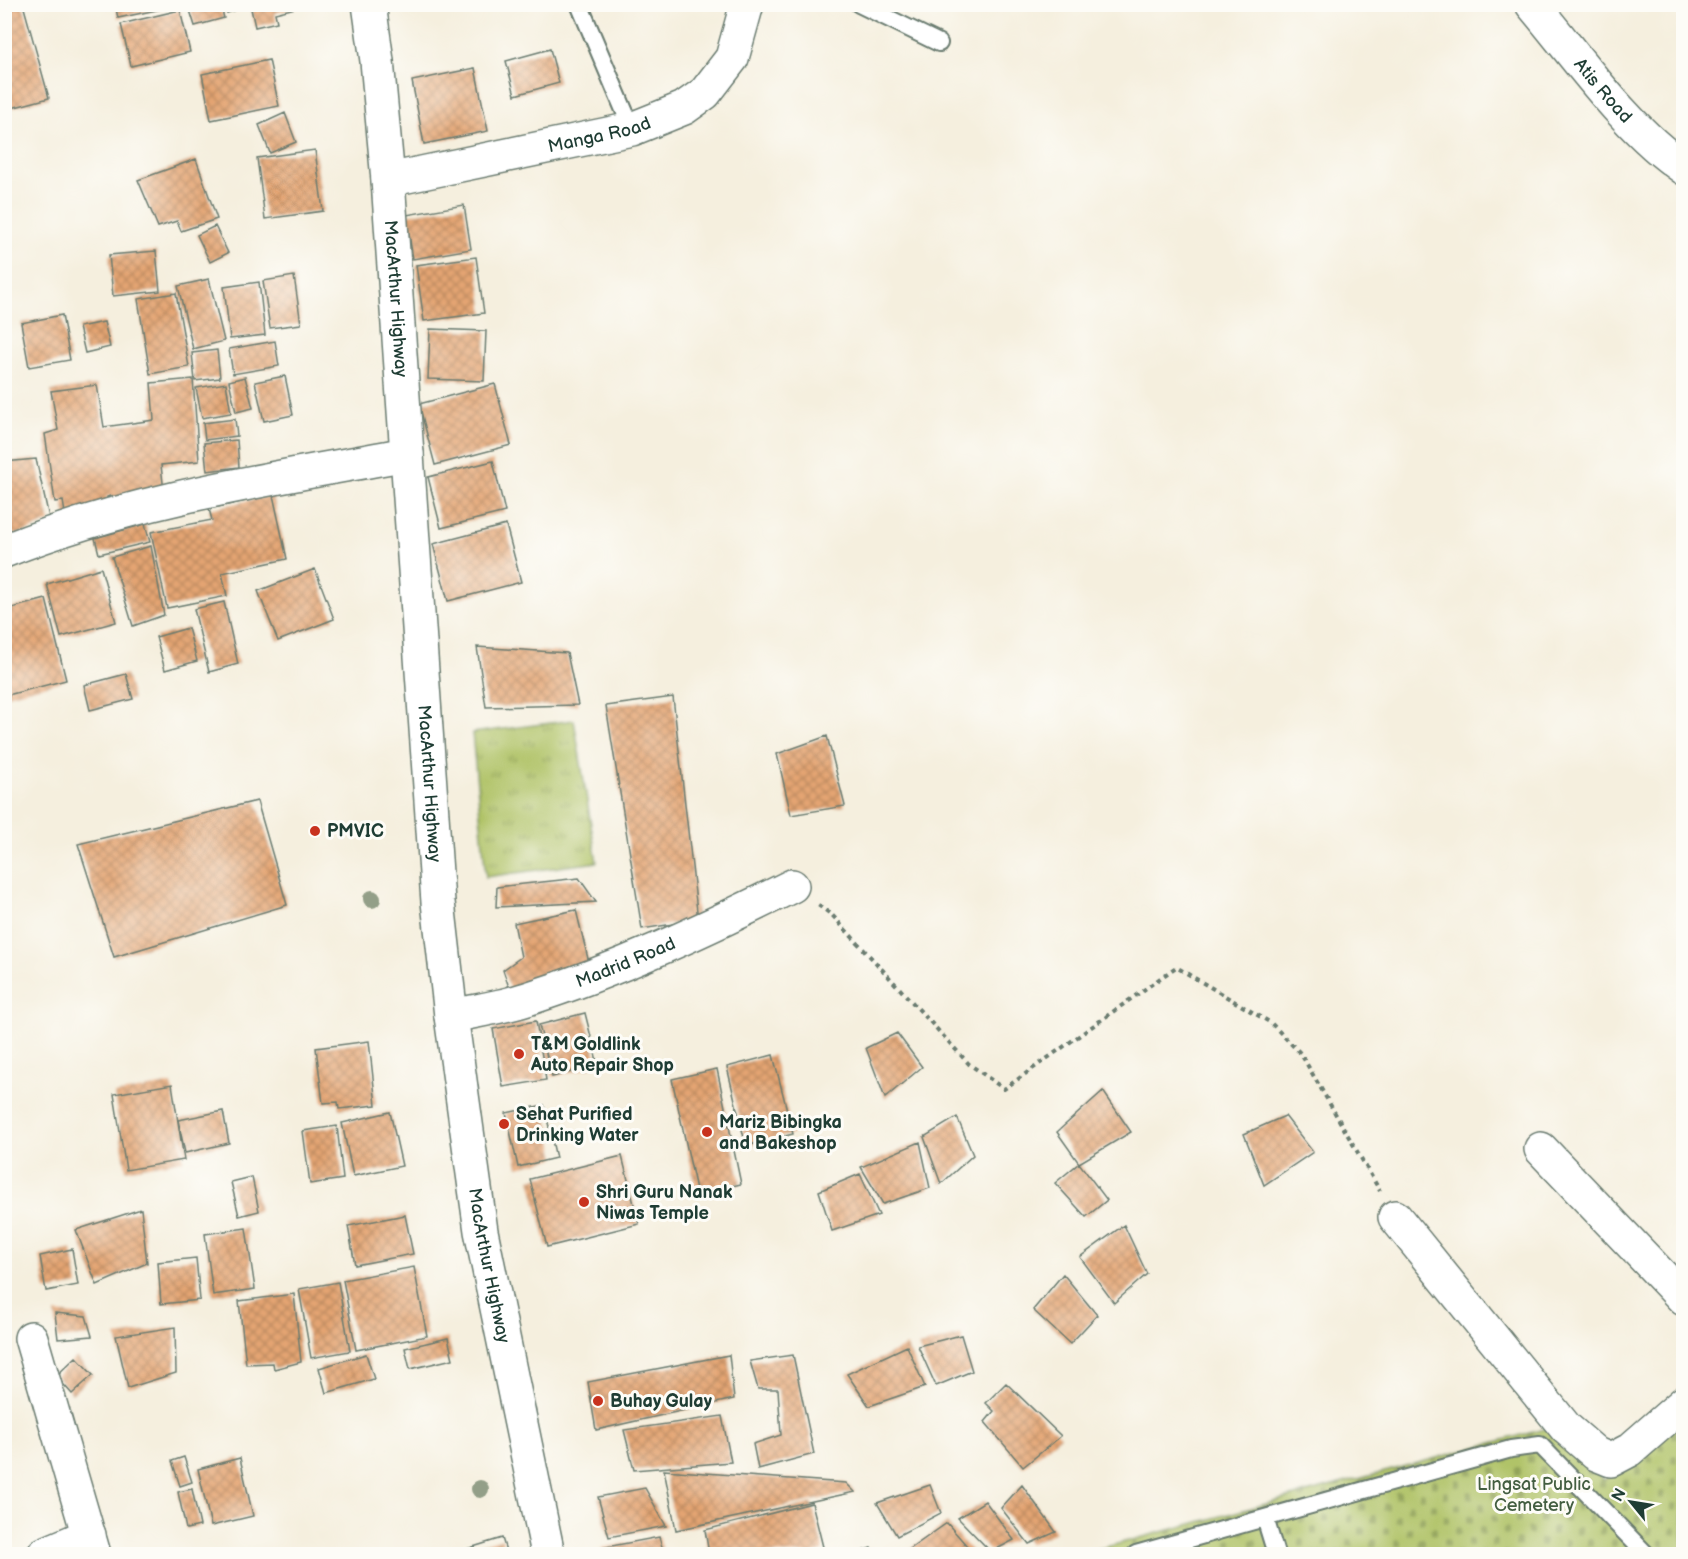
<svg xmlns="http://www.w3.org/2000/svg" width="1688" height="1559" viewBox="0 0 1688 1559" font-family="'Balsamiq Sans',sans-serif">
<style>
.cemetery{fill:url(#cemetery-stones);stroke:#68804e;stroke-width:1.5}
.park{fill:url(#park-tufts);stroke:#68804e;stroke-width:1.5}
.building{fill:url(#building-cross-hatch)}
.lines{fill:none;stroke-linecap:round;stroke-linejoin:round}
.service-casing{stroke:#6a7b70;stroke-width:20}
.minor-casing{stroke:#6a7b70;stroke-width:36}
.primary-casing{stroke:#6a7b70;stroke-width:36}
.path{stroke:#6a7b70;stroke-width:4;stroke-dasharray:4.5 4.5;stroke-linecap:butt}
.service{stroke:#fff;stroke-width:16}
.minor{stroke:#fff;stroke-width:33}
.primary{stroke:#fff;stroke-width:33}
.tree{fill:#939f88}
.poi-dot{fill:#c8321e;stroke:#fdfcf7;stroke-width:2}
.labels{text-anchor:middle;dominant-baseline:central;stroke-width:6;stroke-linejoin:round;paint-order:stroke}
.street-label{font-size:18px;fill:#1f3d34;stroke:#fdfcf7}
.poi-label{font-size:18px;font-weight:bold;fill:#1f3d34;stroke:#fdfcf7;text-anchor:start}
.park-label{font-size:18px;fill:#435e41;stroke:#fdfcf7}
</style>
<defs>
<pattern id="cemetery-stones" width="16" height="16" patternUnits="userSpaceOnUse" patternTransform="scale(1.5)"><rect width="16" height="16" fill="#b0c367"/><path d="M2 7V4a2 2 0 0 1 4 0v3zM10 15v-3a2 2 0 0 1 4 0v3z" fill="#8fa056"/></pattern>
<pattern id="park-tufts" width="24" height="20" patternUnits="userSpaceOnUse" patternTransform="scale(1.5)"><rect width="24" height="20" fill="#b0c367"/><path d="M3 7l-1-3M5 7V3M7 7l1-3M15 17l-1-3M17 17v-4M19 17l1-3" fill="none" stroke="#8fa056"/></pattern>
<pattern id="building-cross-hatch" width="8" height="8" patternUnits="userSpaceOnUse" patternTransform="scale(1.5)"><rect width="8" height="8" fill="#e4a472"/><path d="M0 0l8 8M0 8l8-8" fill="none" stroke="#b8875e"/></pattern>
</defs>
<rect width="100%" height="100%" fill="#fdfcf7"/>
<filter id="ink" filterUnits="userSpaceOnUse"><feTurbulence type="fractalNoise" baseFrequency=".0167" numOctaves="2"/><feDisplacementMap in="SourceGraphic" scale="12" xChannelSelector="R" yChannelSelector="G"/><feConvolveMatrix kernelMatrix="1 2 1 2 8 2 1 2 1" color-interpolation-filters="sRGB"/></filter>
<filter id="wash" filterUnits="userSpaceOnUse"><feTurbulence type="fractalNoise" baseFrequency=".008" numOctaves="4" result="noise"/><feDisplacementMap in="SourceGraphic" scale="24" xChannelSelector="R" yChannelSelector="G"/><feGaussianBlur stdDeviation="1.35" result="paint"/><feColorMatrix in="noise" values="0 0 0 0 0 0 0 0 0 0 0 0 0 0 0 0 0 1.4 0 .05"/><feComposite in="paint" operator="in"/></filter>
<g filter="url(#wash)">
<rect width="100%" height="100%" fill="#f5efde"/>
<path class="cemetery" d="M1683 1416V1554H1080L1555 1426 1604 1480Z"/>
<path class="park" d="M574 720 597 862 486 877 472 733Z"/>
<g id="blocks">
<path class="building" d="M4 4H23L49 98 4 110Z
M115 4H176V6L118 18Z
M188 4H220L224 18 195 26Z
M225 4H243V8L227 13Z
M250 4H308V5L275 13 277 22 255 27Z
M393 4H427L426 10 393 9Z
M180 10 190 52 131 66 121 24Z
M550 49 559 83 515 95 506 61Z
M269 60 279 106 211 120 202 74Z
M475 68 488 131 424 144 412 81Z
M285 113 296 142 270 153 259 125Z
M315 150 323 211 265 219 257 158Z
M196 159 217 219 181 231 177 221 158 227 138 180Z
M464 205 471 249 413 259 406 215Z
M215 226 228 253 210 262 197 235Z
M156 251 160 291 113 296 109 255Z
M476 257 484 313 424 321 416 265Z
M294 276 301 324 270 328 263 281Z
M209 279 224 341 193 349 178 286Z
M259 282 265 335 230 339 224 287Z
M176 293 189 367 150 374 138 299Z
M62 315 70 360 29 367 21 323Z
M104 322 110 347 85 353 79 327Z
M430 329 486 331 484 381 428 379Z
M275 341 279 366 233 374 229 349Z
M217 350 220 378 195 381 192 353Z
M285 376 293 415 264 421 255 382Z
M245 377 253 408 236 412 229 381Z
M193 379 199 461 161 465 164 492 111 499 110 496 107 497 109 511 66 519 63 501 55 502 45 434 58 430 51 391 97 385 104 427 154 420 151 383Z
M226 383 231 413 202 418 196 388Z
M495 384 511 445 435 465 419 404Z
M235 419 237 436 205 440 203 423Z
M237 440 239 467 207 471 204 443Z
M36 459 50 522 18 535 4 532V462Z
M493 461 505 512 441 528 428 477Z
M273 495 287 559 222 573 227 596 167 608 151 532 212 520 209 509Z
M145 524 150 542 99 554 95 538Z
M506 525 521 582 448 601 433 544Z
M151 546 164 615 133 626 112 557Z
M101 568 116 622 61 637 47 584Z
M315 569 334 619 278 641 258 591Z
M46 599 66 680 4 696V610Z
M224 602 238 664 209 672 194 609Z
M188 628 197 661 165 670 156 637Z
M477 647 567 653 578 705 486 707Z
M126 674 133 699 90 710 84 685Z
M673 697 698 920 642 929 606 706Z
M827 736 845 806 791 815 777 754Z
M257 801 287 905 114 957 78 844Z
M579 878 596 902 496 907 497 887Z
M576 910 590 967 510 990 503 970 521 957 514 923Z
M585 1013 598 1065 552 1077 539 1025Z
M536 1021 546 1080 503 1087 493 1029Z
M897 1033 922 1067 885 1098 866 1048Z
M369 1041 376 1105 339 1109 338 1102 323 1103 316 1048Z
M773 1055 793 1134 746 1146 727 1067Z
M717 1069 741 1184 697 1194 672 1079Z
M172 1084 184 1160 126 1170 114 1094Z
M1103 1091 1131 1132 1079 1163 1107 1200 1086 1217 1055 1183 1079 1163 1057 1132Z
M544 1105 556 1158 518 1167 506 1113Z
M223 1111 229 1143 185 1153 178 1120Z
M390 1112 402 1166 353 1176 342 1123Z
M1285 1116 1313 1152 1264 1185 1244 1134Z
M957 1117 973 1155 941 1184 924 1137Z
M337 1126 343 1179 310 1184 303 1131Z
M920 1142 930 1188 883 1204 861 1167Z
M622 1156 639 1224 547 1247 530 1179Z
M860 1174 879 1215 832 1231 819 1191Z
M252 1177 259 1211 239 1216 231 1182Z
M141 1209 147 1263 97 1285 76 1230Z
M405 1215 413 1254 355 1265 348 1226Z
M1124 1225 1147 1274 1114 1303 1080 1257Z
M246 1228 255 1289 213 1295 205 1234Z
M72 1249 78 1285 46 1291 40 1256Z
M196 1258 200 1300 161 1304 158 1262Z
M414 1267 427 1336 356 1350 343 1280Z
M1063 1274 1097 1315 1070 1344 1033 1310Z
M338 1282 350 1351 311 1358 299 1289Z
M294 1294 301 1362 274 1369 273 1363 246 1364 239 1301Z
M55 1313 86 1316 92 1336 58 1339Z
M175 1327 176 1373 128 1388 116 1336Z
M961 1335 972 1371 936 1386 918 1346Z
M448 1338 453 1359 410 1369 405 1348Z
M907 1346 925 1387 869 1406 847 1374Z
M366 1354 374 1379 326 1393 319 1368Z
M729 1355 734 1399 596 1430 588 1382Z
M793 1355 814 1454 758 1469 753 1444 781 1435 778 1389H758L750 1361Z
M76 1357 93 1375 72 1394 56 1376Z
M1006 1383 1061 1436 1023 1467 985 1422 994 1411 986 1403Z
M722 1416 731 1462 634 1470 624 1430Z
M184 1457 192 1482 180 1486 172 1461Z
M240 1458 253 1516 211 1526 198 1469Z
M664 1470 846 1483 855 1492 676 1530Z
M930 1485 941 1513 897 1536 877 1503Z
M1022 1485 1056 1532 1029 1544 1001 1508Z
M645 1488 666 1526 609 1537 598 1497Z
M192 1489 200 1526 186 1529 178 1492Z
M985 1501 1014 1540 991 1552 958 1518Z
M812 1503 824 1551 813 1554H709L705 1530Z
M947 1523 974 1554H903Z
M659 1537 664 1554H603L601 1548Z
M502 1538 507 1554H458L457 1552Z
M871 1548 874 1554H853Z"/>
</g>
</g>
<g filter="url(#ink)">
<use href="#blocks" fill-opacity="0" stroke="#6a7b70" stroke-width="1.5"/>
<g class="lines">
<defs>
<path id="service" d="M579 4 632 129
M859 4 939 43
M1265 1518 1276 1554
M1136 1554 1511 1449 1540 1445 1646 1554"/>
<g id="minor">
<path id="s1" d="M1532 4C1577 57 1627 130 1684 168"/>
<path id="s2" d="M388 180 632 129 684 108 705 93 732 58 747 4"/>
<path d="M4 551C133 499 271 479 407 454"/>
<path id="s3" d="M451 1016C476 1011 502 1007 527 999 618 970 706 929 792 886"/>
<path d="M1541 1149 1684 1299"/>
<path d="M1395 1217 1566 1428 1596 1454 1611 1460 1630 1450 1684 1403"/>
<path d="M31 1338 94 1554"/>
<path d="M44 1554 89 1535"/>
</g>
<g id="primary">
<path id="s4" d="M369 4 377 61 388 180 438 902 451 1016 481 1231 548 1554"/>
</g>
</defs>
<use href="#service" class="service-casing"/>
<use href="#minor" class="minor-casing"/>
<use href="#primary" class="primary-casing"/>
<path class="path" d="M818 905 832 915 969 1064 1004 1089 1176 967 1271 1023 1301 1054 1380 1191"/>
<use href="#service" class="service"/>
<use href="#minor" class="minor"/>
<use href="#primary" class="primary"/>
</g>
<g class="tree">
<circle cx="372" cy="899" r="9"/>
<circle cx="480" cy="1489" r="9"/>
</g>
</g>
<g class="poi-dot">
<circle cx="315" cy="831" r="6"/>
<circle cx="519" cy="1054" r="6"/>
<circle cx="504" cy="1124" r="6"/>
<circle cx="707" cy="1132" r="6"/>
<circle cx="584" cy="1202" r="6"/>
<circle cx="598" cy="1401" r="6"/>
</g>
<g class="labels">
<g class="street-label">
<text stroke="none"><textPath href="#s1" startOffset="112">Atis Road</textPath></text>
<text stroke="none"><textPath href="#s2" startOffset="216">Manga Road</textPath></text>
<text stroke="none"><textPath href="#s4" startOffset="296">MacArthur Highway</textPath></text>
<text stroke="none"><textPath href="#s4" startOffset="782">MacArthur Highway</textPath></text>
<text stroke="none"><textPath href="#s3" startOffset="183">Madrid Road</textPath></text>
<text stroke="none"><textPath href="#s4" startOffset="1268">MacArthur Highway</textPath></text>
</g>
<g class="poi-label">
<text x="327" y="831">PMVIC</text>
<text x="531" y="1044">T&amp;M Goldlink<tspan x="531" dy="21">Auto Repair Shop</tspan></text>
<text x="516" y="1114">Sehat Purified<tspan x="516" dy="21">Drinking Water</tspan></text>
<text x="719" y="1122">Mariz Bibingka<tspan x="719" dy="21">and Bakeshop</tspan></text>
<text x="596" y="1192">Shri Guru Nanak<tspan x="596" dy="21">Niwas Temple</tspan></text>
<text x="610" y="1401">Buhay Gulay</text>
</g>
<g class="park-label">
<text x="1534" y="1484">Lingsat Public<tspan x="1534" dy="21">Cemetery</tspan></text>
</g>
</g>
<rect width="1688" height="1559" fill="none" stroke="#fdfcf7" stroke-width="24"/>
<g transform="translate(1631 1502) rotate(300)" stroke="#fdfcf7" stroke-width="4.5" paint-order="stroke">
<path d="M0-4.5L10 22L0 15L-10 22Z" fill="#1f3d34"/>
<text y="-9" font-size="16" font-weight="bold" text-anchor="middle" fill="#1f3d34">N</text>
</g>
</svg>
